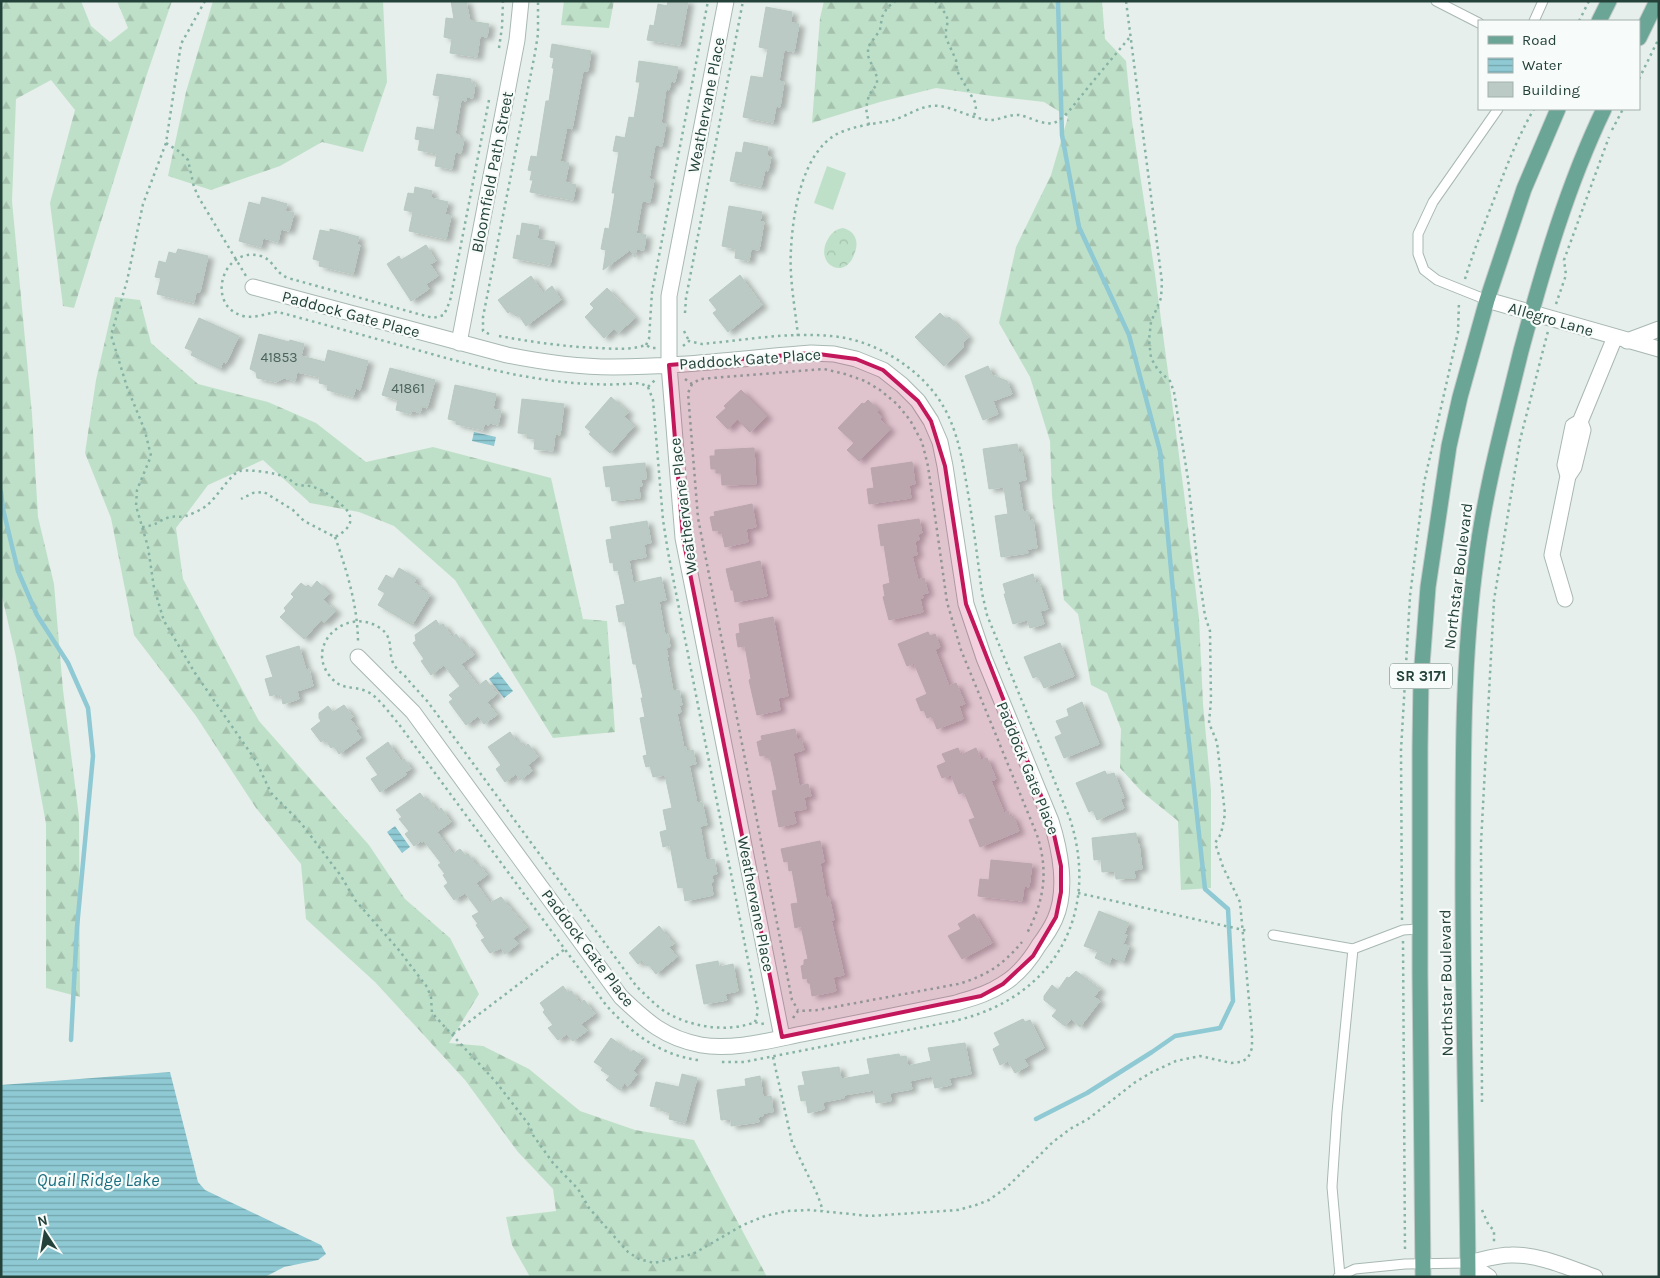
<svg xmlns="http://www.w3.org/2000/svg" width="1660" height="1278" viewBox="0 0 1660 1278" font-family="Karla,sans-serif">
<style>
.forest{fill:url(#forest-firs)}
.park{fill:url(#park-crowns)}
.pitch{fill:#bfe0c8}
.water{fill:url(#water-rules)}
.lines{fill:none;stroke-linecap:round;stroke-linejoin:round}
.stream{stroke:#8ec9d4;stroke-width:4.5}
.building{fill:#bbcac4;stroke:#b8c9c2;filter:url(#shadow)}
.service-casing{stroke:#a8b8b2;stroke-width:11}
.minor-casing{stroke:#a8b8b2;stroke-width:17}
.primary-casing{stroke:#c2cac8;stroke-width:17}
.path{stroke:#86b3a5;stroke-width:2.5;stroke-dasharray:2.5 4;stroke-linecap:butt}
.service{stroke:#fff;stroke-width:9}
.minor{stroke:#fff;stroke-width:15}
.primary{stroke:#6aa596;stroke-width:15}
.marked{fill:#c2185b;fill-opacity:0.2;stroke:#c2185b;stroke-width:4;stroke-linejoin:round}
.labels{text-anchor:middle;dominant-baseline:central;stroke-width:4.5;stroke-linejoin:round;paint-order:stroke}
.number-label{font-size:14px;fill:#4a645c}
.shield{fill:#f7fbf9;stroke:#637a73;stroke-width:1}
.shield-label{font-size:15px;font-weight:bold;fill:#24423a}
.street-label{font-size:16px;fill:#24423a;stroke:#f7fbf9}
.water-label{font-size:18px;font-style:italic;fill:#1c6f80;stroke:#f7fbf9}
</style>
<defs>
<pattern id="forest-firs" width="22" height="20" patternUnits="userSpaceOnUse" patternTransform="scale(1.25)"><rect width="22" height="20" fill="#bfe0c8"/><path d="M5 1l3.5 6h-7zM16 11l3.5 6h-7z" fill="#a4c1ad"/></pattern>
<pattern id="park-crowns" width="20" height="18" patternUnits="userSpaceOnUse" patternTransform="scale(1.25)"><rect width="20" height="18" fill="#bfe0c8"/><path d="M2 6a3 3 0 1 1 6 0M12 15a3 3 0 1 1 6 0" fill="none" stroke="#a4c1ad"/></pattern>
<pattern id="water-rules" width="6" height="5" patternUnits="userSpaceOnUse" patternTransform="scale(1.25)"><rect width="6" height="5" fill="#8ec9d4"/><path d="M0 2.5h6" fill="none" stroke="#74a5ad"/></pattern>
<filter id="shadow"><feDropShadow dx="5.5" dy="3" stdDeviation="2.5" flood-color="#0004"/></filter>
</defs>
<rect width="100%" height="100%" fill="#e6efeb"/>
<path class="forest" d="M1 1H81L91 26 110 42 128 28 117 1H172L147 74 74 308 63 306 50 203 75 110 51 80 16 99 12 201 32 414 38 517 54 584 63 690 79 817 80 997 46 988V824L16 657 1 592Z
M213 1H383L387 82 363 152 322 142 280 166 211 190 168 176 186 92Z
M564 1H614L609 28 561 25Z
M824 1H1102L1105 39 1126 61 1132 121 1155 274 1184 493 1199 618 1203 704 1211 790V888L1181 890 1178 821 1142 792 1120 768 1121 729 1107 693 1091 685 1078 614 1064 600 1052 496 1050 441 1030 377 999 323 1016 247 1051 175 1068 117 1044 102 992 96 936 88 880 102 812 123 820 18Z
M115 297 140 300 151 343 198 384 268 402 316 423 366 462 433 447 551 478 583 619 607 621 615 732 553 738 455 580 394 526 359 512 310 503 263 460 208 485 176 528 183 579 259 721 369 845 405 899 450 938 479 994 449 1043 483 1046 529 1069 580 1111 635 1130 694 1140 767 1277H530L512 1245 506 1217 556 1211 553 1189 518 1152 465 1080 375 982 306 919 301 864 256 808 196 716 134 635 111 518 85 453 96 380Z"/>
<path class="park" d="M843 228C855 231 859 241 855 252 846 283 813 264 828 239 831 233 836 229 843 228Z"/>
<path class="pitch" d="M827 166 846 173 833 210 814 203Z"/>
<path class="water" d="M474 432 496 437 494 446 472 441Z
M498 672 513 691 504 698 489 679Z
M395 826 410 847 402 853 387 832Z
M170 1072 198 1182 205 1190 321 1245 326 1254 318 1260 284 1267 265 1277H1V1085Z"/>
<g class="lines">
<path class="stream" d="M1 492 3 509 18 571 37 615 68 663 88 708 93 756 77 927 71 1040
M1036 1119 1087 1093 1152 1052 1175 1036 1220 1028 1233 1001 1228 909 1205 889 1176 623 1160 451 1129 335 1079 227 1062 135 1058 1"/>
</g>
<path class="building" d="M451 1H466L470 21 489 24 487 37 480 36 477 57 450 53 452 39 444 37 446 18 454 19Z
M668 1H688L680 45 647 40 650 25 654 26 658 4 667 6Z
M766 7 792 12 791 23 799 24 794 52 784 50 779 81 784 82 780 107 776 106 773 123 743 117 751 76 763 78 768 49 759 47Z
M552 44 591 51 588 71H583L572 129 567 127 560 162 569 163 565 182 576 185 573 200 530 192 533 180H530L532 171 528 170 531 156 537 157 546 101H549L554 68H552L554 58 550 57Z
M639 61 678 67 675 82 671 81 669 90 666 89 661 123 666 124 662 146 655 145 649 179 654 180 650 202 642 201 636 234 646 235 644 250 636 249 635 257 630 250 603 270 606 250 601 249 605 228 609 229 615 193H612L619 152 613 151 616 136 625 138 629 117 634 118 640 82H636Z
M437 74 471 79V83L475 84 473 98 466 97V101L461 100 455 134 459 135V138L464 139 461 153 455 152 452 169 435 166 437 154 418 150 420 140 415 139 417 127 434 130 440 96 433 95Z
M744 142 768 147 767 156 771 157 768 171 765 170 761 187 730 181 736 152 742 153Z
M415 187 432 191 431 198 448 202 445 214 451 216 446 239 409 231 413 212 404 210 408 193 414 194Z
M262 197 287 204 285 211 294 213 289 231 281 229 278 242 263 238 261 247 239 241 249 202 260 205Z
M729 206 762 212 760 222H764L759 250 751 249 749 261 735 258 736 249 722 246Z
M522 223 539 226 537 239 555 242 550 265 513 258 517 235 520 236Z
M330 229 359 237 357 244 360 245 353 274 319 266 320 261 313 259 320 230 330 232Z
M426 245 436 261 430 264 438 276 426 284 429 289 411 301 387 264 399 256 401 260Z
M178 249 208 256 200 292H196L194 303 157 294 161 278 155 277 159 261 166 263 169 252 176 254Z
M740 275 762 305 728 332 713 313 717 310 709 300Z
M531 276 543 293 552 286 561 300 526 326 518 314 516 316 510 311 508 313 498 300Z
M607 288 635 318 618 333 614 329 604 338 585 317 594 308 590 304Z
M940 313 946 319 949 317 968 337 963 343V348L944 366 915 337Z
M199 318 239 336 226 363 223 362 220 369 191 355 193 351 185 348Z
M259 334 289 342 290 340 304 344 301 356 325 362 328 350 368 361 360 390 356 388 353 397 327 390 328 385 319 383 320 377 297 372 295 381 284 378 276 382 257 378 256 372 250 369Z
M988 366 992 375 1007 381 1012 394 993 401 998 414 983 420 965 376Z
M390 368 435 380 427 408 422 406 420 413 412 410 411 414 396 410 398 400 382 395Z
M455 385 496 394 493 409 501 411 498 425 490 423 489 425 484 424 483 430 456 424V421L448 419Z
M741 390 767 416 750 432 737 419 728 429 716 417 726 408 724 406Z
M611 397 628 412 624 417 634 426 610 453 589 434 591 432 585 427Z
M522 399 564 404 560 435 555 434 553 451 534 449 535 439 527 438V434L518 433Z
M868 400 879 410 877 412 882 417 879 419 890 429 859 461 847 450 854 443 838 428 862 403 864 404Z
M1017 444 1019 453 1022 452 1026 480 1018 481 1023 512 1028 511 1029 521 1033 520 1037 548 1027 549 1028 553 1001 557 995 516 1008 514 1004 487 989 489 983 449Z
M754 448 756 484 722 485 721 473H716V469H711L710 456H715V450Z
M912 462 915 484 909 485 911 498 869 504 867 489 874 488 871 468Z
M645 463 646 479H641L642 486H639L640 498 612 501 610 486 606 487 603 467Z
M752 504 756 527 746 529 748 542 725 547 722 533 719 534 718 530 713 531 710 517 715 516 714 512Z
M919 519 922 533 918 534 919 540 915 541 917 555 912 556 918 580 924 578 928 593 922 594 923 598 920 599 923 612 889 620 883 597 885 596 883 585 890 583 884 545 881 546 878 525Z
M647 521 651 543 644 544 646 557 629 560 633 583 661 577 666 600 659 601 665 635 668 634 670 647 666 648 668 657 667 658 673 691 679 690 682 705H679L681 712 677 714 684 748 686 747V751L693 750 696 764 689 765 697 803 702 802 707 825 700 826 706 860 714 859 717 874 712 875 713 882 711 883 713 895 685 901 683 887 678 888 670 845 663 847 660 832 667 830 663 810 672 808 665 775 653 777 650 766 646 767 643 756 647 755 640 718 645 717 641 698H643L636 664H633L625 621 619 622 616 606 625 604 618 570 614 571 613 562 610 563 606 540 612 539 610 527Z
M760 561 767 596 735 602 733 590H731L726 569Z
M399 568 416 578 414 583 423 588 421 590 430 595 412 625 378 605 385 593 378 589 386 575 393 579Z
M1033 574 1036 584 1039 582 1048 609 1040 611 1044 624 1030 628 1027 620 1013 624 1004 594H1006L1003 584Z
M317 581 329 593 323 600 336 611 324 623 321 620 304 639 280 617 286 611 284 608 294 597 291 594 301 583 306 587 308 585 311 588Z
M773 617 788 696 778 698 780 710 757 715 749 680 751 679 745 646 738 647 736 634 740 633 739 624Z
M436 620 440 626 443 624 452 637 456 634 465 646 467 644 474 655 461 664 478 686 486 680 497 694 487 702 497 715 484 724 478 716 466 725 449 702 453 699 449 695 460 686 444 665 431 675 421 661 424 659 413 643 416 641 415 635Z
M928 632 930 636 935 634 940 647 935 650 949 686 956 683 965 704 959 706 963 719 937 729 932 716 927 718 924 710 921 711 916 699 927 694 914 663 907 666 898 644Z
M1060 643 1074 676 1044 688 1038 676 1033 678 1024 657Z
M299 646 306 670 309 669 313 686 297 691 299 699 283 704 281 695 278 696 277 694 270 696 265 679 273 677 266 656Z
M1082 702 1099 744 1064 758 1055 737 1062 734 1056 721 1069 716 1067 709Z
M344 705 353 717 350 719 358 729 356 731 361 738 339 754 334 746 331 748 325 739 321 742 311 729 321 721 319 718V713L328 706 333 712Z
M795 729 797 740 801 739 804 750 793 753 799 786 808 784 811 796 804 797 806 809 793 811 796 823 779 827 772 791 777 790 770 757 766 758 765 755 760 756 757 742 762 740 761 736Z
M510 732 516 741 518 739 524 747 528 744 538 757 528 765 532 771 520 780 516 774 505 782 496 769 501 765 488 747Z
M388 742 401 761 404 759 411 769 405 772 407 774 380 792 371 779 378 775 366 758Z
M958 748 961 755 976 748 981 760 987 758 996 779 991 781 1004 813 1008 811 1010 818 1013 816 1019 831 980 847 969 820 975 818 964 792 959 794 951 775 942 778 937 766 946 762 942 754Z
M1105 771 1107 775 1114 773 1124 798 1120 799 1124 808 1097 820 1093 810 1089 812 1076 783Z
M420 793 426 801 428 799 437 811 441 808 451 822 437 832 453 854 460 849 466 856 468 854 476 865 478 863 487 875 476 883 490 903 501 897 527 928 513 938 518 944 505 954 501 948 490 953 481 940 485 938 476 925 478 924 472 916 479 912 465 893 454 900 444 886 448 883 443 875 445 874 438 865 441 863 424 841 422 843 421 841 414 846 405 834 409 831 399 819 402 817 396 810Z
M1136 833 1137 844H1139L1142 869 1134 870 1135 878 1116 879 1115 871 1102 872 1101 859 1094 860 1092 838Z
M820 841 824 862 820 863 826 898 829 897 834 920H831L844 975 833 977 836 991 812 996 810 983H808L807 978 803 979 801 966 804 965V960L808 959 801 926 795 928 791 904 798 903 792 870 789 871 788 861 784 862 781 849Z
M991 860 1032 864 1029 887 1024 886 1022 901 978 896 980 879 989 880Z
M1099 911 1129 923 1124 934 1127 935 1123 944 1129 946 1123 962 1112 957 1109 964 1095 958 1098 951 1084 946Z
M974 914 992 943 962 959 948 936 961 929 958 924Z
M659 926 674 944 669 947 677 957 656 974 649 965 647 966 642 960 638 964 629 953Z
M718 961 719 967 733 964 738 991 725 994 727 1000 704 1004 696 965Z
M1076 971 1100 989 1094 997 1100 1001 1080 1027 1071 1019 1065 1026 1052 1016 1057 1010 1044 1000V996L1052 985 1058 990 1067 977 1069 978Z
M563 986 568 993 571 991 580 1003 584 1000 595 1014 581 1024 587 1031 573 1041 567 1034 558 1040 548 1028 553 1025 543 1012 545 1010 540 1003Z
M1023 1019 1025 1022 1030 1020 1044 1048 1024 1059 1028 1066 1015 1073 1008 1061 1000 1065 993 1049 1000 1045 994 1033Z
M611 1038 632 1053 633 1050 643 1057 633 1071 637 1074 628 1086 624 1083 620 1090 606 1080 610 1076 601 1070 603 1068 594 1062Z
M965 1043 971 1074 949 1078 951 1085 935 1088 932 1076 910 1081 912 1089 890 1093 891 1101 876 1103 874 1090 844 1095V1098L823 1102 824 1109 808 1113 806 1100 801 1101 798 1086 805 1085 802 1072 839 1067 841 1079 870 1074 867 1059 899 1054 900 1057 906 1056 908 1066 931 1061 928 1048Z
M682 1074 697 1078 685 1123 669 1119 670 1113 660 1110 661 1108 650 1106 656 1082 679 1087Z
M760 1076 763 1097 771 1096 773 1112 763 1113V1116L758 1117 759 1122 731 1126V1119L721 1120 717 1090 746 1086 745 1079Z"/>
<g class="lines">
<defs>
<path id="service" d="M1436 1 1479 23
M1534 21 1543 1
M1487 300 1437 280 1424 270 1418 254V234L1433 202 1498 109
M1273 935 1353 949 1337 1112 1332 1187 1340 1276
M1353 949 1403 930 1419 929
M1338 1277 1355 1269 1405 1264 1468 1263"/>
<path id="minor" d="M726 1 669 296V365L683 538 782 1037
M253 287 507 355C542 362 577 367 613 367 679 367 745 358 811 353L834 354 856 359 883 370 902 385 918 401 931 421 940 442 945 466 966 604 984 658 1051 821C1060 849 1068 890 1055 919 1051 928 1045 937 1039 945 1030 960 1018 975 1003 984 988 994 972 998 956 1003 906 1013 857 1023 807 1033 775 1039 733 1051 701 1045 665 1038 647 1022 621 997L413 712 358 657
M1487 300 1659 349
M1627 341 1659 329
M459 343 517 40 521 1
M1580 422 1583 430 1574 467 1568 476 1565 465 1573 426 1580 422 1615 337
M1565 599 1552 555 1568 476
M1468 1263C1482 1260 1497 1255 1511 1255 1539 1254 1569 1268 1595 1277
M1468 1263 1489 1277"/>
<path id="primary" d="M1599 21 1609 1
M1639 38 1657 1
M1423 1277 1420 973V748L1421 678 1428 587 1449 446 1460 397 1487 300 1524 189 1558 109
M1468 1277C1467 1133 1462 990 1463 847 1463 751 1463 656 1476 561 1485 489 1504 421 1521 351 1543 269 1567 186 1604 109"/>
</defs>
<use href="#service" class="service-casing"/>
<use href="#minor" class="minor-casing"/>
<use href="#primary" class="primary-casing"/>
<path class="path" d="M205 1 181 44 166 143 143 204 127 281 111 335 127 387 145 431 151 456 137 490 136 506 148 547 154 588 164 621 195 673 256 761 271 793 301 823 341 876 355 900 398 949 427 987 431 997 432 1013 496 1082 530 1126 533 1135 553 1163 578 1189 589 1208 628 1252 639 1259 654 1263 693 1254 743 1225 765 1216 787 1211 810 1210 870 1216 958 1210 976 1205 989 1200 1007 1187 1053 1142 1070 1129 1088 1119 1134 1083 1152 1072 1176 1061 1200 1056 1231 1063 1241 1062 1248 1058 1252 1048V1033L1240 902 1223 867 1215 843 1221 834 1225 814 1217 742 1209 723 1211 700 1210 631 1205 616 1197 561 1188 479 1174 392 1170 381 1158 370 1151 358 1149 340 1151 322 1161 298 1162 282 1126 1
M935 1 945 13 948 20 946 30V38L956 60 957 71 975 102 976 109 974 116
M1579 21 1589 1
M499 48 502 27 503 1
M1639 79 1659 38
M489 100 450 301 444 315 433 318 295 280C292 279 287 278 284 276 275 271 272 259 261 256 222 245 205 306 243 316 255 319 266 313 278 312 323 324 369 337 414 349 487 370 563 390 640 383L648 387 655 380
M869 125 866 108 869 95 877 84V77L868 56V47L880 30 882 17 887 8 895 1
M1612 130 1623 109
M166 143 180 152 188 160 194 187 199 198 246 276
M1465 279C1473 253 1483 227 1493 202 1505 170 1517 138 1534 109
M1556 304 1566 275 1564 260 1609 137
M685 313 686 298 743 1
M684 331 689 341
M489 334 483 331V317L535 53 538 34V1
M499 336C532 342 566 347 600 348 616 349 631 350 646 345L651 348H656
M798 336C795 307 789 277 791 249 793 212 802 153 837 134 853 126 872 124 889 121 906 118 920 104 939 106 956 108 972 119 990 120 1000 120 1009 114 1019 115 1031 117 1045 127 1056 122 1066 117 1075 103 1082 95 1098 75 1114 56 1130 37
M646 345 649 339 652 292 708 1
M683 346 689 341 702 344C744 340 789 332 831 336 855 338 878 347 898 360 953 397 959 438 969 499 974 530 978 562 982 593L987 615 1070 819C1101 915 1053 999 954 1021L744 1062H718
M685 379 692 384 700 379 824 369 845 374 865 381 880 390 897 404 910 420 922 442 928 466 947 602 961 650 1037 835C1049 872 1044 902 1026 935
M692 384 688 393 698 518 792 1000 798 1010
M648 387 653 400 663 520 668 552 756 1001 758 1011 755 1022
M142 527C157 525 155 523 167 518 173 515 180 518 186 516 192 514 201 510 206 506 217 498 231 473 240 471 250 469 276 473 285 477 290 479 294 484 298 485 302 486 306 485 310 486 323 489 335 499 345 508 357 521 347 531 335 537L304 521 293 510 264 492 253 493 241 499
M335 537C347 571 358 607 358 643
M1078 893 1248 931
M1402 920 1401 750 1410 596 1424 483 1458 332 1459 301
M1403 941 1405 1253
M793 1018 798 1011 818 1010 958 984C986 976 1003 965 1022 942
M453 1034 565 949
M773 1057 792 1142 818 1196 823 1211
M698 1060C660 1055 631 1033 606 1005L398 723C390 714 377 695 366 691 350 685 341 691 329 675 305 643 348 606 380 628 395 638 387 652 394 665 397 669 401 673 405 676 412 685 420 693 428 702L637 987C647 996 656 1006 667 1013 692 1027 728 1033 755 1022L761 1024 766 1023
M1482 1102 1481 843 1494 600 1520 440 1548 331
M1482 1210 1489 1226 1494 1230V1244"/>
<use href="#service" class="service"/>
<use href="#minor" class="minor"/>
<use href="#primary" class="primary"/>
</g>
<path class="marked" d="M811 353 856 359 883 370 918 401 931 421 945 466 966 604 1051 821 1061 866V892L1056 917 1033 956 1003 984 981 996 782 1037 683 538 669 365Z"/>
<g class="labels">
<g class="number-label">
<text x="279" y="357">41853</text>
<text x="408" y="388">41861</text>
</g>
<rect class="shield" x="1390" y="663.5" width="62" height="25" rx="4"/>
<g class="shield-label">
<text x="1421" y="676">SR 3171</text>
</g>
<g class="street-label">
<text transform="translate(706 105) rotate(-79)">Weathervane Place</text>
<text transform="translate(492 172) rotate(-79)">Bloomfield Path Street</text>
<text transform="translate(351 314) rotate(15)">Paddock Gate Place</text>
<text transform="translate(1551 319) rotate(16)">Allegro Lane</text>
<text transform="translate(750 359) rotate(-4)">Paddock Gate Place</text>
<text transform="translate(683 506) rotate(-97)">Weathervane Place</text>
<text transform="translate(1458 576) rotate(-83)">Northstar Boulevard</text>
<text transform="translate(1028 768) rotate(68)">Paddock Gate Place</text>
<text transform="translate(756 904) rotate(79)">Weathervane Place</text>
<text transform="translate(588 948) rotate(53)">Paddock Gate Place</text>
<text transform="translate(1446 983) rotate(-91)">Northstar Boulevard</text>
</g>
<g class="water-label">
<text x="98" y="1180">Quail Ridge Lake</text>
</g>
</g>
<rect width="1660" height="1278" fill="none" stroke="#24423a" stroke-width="5"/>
<rect x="1478" y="20" width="162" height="90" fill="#f7fbf9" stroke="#a3b1ad"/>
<rect x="1488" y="36" width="25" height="8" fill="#6aa596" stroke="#a3b1ad"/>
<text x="1522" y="45" font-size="15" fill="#24423a">Road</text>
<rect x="1488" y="58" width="25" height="15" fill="url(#water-rules)" stroke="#a3b1ad"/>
<text x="1522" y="70" font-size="15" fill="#24423a">Water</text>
<rect x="1488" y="82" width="25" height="15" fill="#bbcac4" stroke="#a3b1ad"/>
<text x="1522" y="95" font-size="15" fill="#24423a">Building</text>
<g transform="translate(45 1233) rotate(348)" stroke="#f7fbf9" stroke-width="4" paint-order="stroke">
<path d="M0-4L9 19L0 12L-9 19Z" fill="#24423a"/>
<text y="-8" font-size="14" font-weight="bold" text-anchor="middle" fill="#24423a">N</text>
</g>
</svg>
